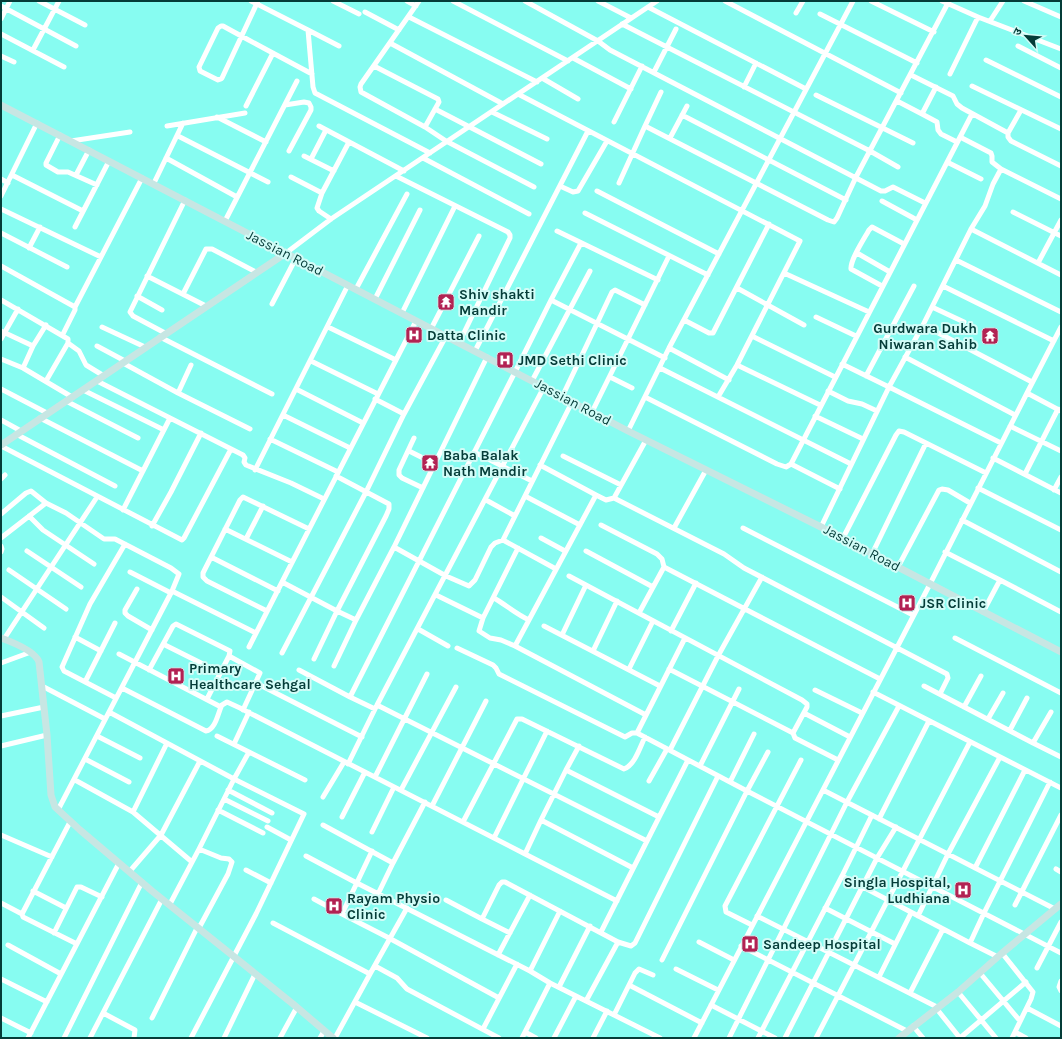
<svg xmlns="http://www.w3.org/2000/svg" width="1062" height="1039" viewBox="0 0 1062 1039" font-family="Karla,'Noto Sans Devanagari',sans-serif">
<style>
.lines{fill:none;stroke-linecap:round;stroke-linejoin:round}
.street{stroke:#fff;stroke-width:5}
.secondary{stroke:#c7e6e3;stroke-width:7}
.labels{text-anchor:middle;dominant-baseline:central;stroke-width:4;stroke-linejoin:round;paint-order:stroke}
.street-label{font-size:14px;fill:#043c38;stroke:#d2fcf7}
.poi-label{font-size:14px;font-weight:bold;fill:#043c38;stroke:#d2fcf7;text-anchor:start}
</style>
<rect width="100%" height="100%" fill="#87fcf1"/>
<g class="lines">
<path class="street" d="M39 1 85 25
M251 1 308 30 313 87 315 93 430 153
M258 1 222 78 221 79 218 80 200 71 199 67 218 28 221 26H223C252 42 282 58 312 74
M333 1 359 14
M407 1 416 6
M419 1 361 84 360 87 361 92 425 127 446 141 534 187
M453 1 568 61
M525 1 598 41 610 50 881 191H885L893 187 925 203
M598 1 631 18
M725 1 901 93
M871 1 934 32
M942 1 978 17 1061 49
M1024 1 1061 17
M1 6 76 46
M648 7 806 89
M365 12 399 30
M796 13 803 1
M820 14 917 63
M409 17 537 82
M1 19 10 1
M990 21 1003 1
M622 24 870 151 898 167
M308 30 339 46
M1 34 64 67
M390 43 503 104
M1018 46 1061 68
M33 50 59 1
M1 56 14 62
M573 58 631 89
M986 60 1061 97
M374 66 438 99 439 102 425 127
M654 72 676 29
M950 74 978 17
M911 75 953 96 957 104 962 108 1008 133 1021 110
M542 78 578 99
M972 86 1061 129
M744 87 756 63
M661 92 645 126 828 220 834 222 837 218 856 177 949 1
M518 94 800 241 737 365 718 397
M816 95 913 143
M897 101 922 114 936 87
M285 105 304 102 309 103 311 107V110L289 151
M246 106 273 53
M435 109 541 164
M492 112 547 139
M922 114 937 122 938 130 941 134 957 142
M682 115 846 200
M217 117 266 142
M614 122 642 66
M167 126 245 113
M319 126 404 171
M1008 133V137L1011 141 1061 166
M60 135 46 163V165L58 172H68L97 185
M178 136 268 182
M960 137 991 153 992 156V162L1001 169 1061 199
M670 138 687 106
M71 141 130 132
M304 156 334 171
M166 158 237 197
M423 158 529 214
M311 159 326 130
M947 162 981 179
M12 175 83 211
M76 175 89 150
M396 176 508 232 510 235V238L459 343
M291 177 322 193
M1 179 8 183
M154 183 183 123
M619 183 645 126
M560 186 573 192 578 191 607 141
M597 191 719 254
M1 196 37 123
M882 201 917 220
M1 209 101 257
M1013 212 1061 236
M585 213 708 275
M331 219 319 211 317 208 322 193 349 142
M225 221 297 81
M75 227 109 161
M971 229 1061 275
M557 231 658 280
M1 233 67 267
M29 248 40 227
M286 253 331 219 657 1
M857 253 890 272
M956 260 1061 312
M1038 263 1061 220
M1 266 75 307
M784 273 869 312
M147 276 206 306
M882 286 851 269C850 260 864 239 869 230L872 227 904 244
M943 286 1054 341
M737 288 804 325
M356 289 407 194
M183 294 206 249H212L256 272
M137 296 162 310
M375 299 420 210
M1 300 68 339V343L46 381
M551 300 665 358
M272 304 296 258
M932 307 964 322
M402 313 455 206
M816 317 856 336
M684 320 709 333H713L769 224
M923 325 971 229 985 206 993 184 1001 169
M102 327 145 347
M328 327 396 360
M431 329 479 236
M1 331 33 346
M165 333 133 316 130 312 185 200
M63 334 75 310V307L142 178
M752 336 835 377
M160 337 272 394
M1 339 18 309
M68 343 79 351 86 365 104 376
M97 346 125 361
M669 348 729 380
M475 351 588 131
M905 357 1015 415
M1 359 23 368 72 397
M311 361 378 394
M123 363 178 393 250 429
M842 364 889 387 923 325 1032 382
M737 365 820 405
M23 368 33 346 46 325
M660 368 851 464
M866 376 914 286
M610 377 632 388
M97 381 243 455 245 458 244 462 246 465 291 483 324 499
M532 381 590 271
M1 389 47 413
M296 389 363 423
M83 390 164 430
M828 391 848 401 862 404 877 411
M178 393 191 365
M1027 393 1061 327
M562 397 612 292 615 290 645 305
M645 397 777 464 786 467 791 464 840 489
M375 399 404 414
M66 401 138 438
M592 412 669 256
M283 415 350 448
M815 416 863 439
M40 418 143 471
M1 420 21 431
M1010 426 1061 451
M628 431 669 348 853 1
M16 434 115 486
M414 438 399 470V475L402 478 423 488
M270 439 338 472
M1 446 182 540 184 538 231 449
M409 451 435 464
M474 452 532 481
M563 456 621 485
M993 458 1061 493
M791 464 972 114
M540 465 596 495 515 646 646 715
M255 470 348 285
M1025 474 1058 409
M1 479 5 475
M978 488 1061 530
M1054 490 1061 477
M596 495 606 500 614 498 646 440
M525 496 580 525
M614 498 724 554 744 568 947 674 948 678 940 694
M486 500 515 516
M123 510 170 418
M1 514 26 493 31 491 46 503 66 513 104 539H115L171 568 179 574 172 591 58 810
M29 516 43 530 94 564
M962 520 1061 572
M601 525 657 554 662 559 664 567
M152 526 171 492 201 433
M821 527 889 387 1001 443
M674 528 706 470
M743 528 913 615
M225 529 292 562
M1 538 46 503
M541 538 565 551
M843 538 896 435 899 431 904 432 986 473
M246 539 263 506
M1 546 2 549 1 552
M394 547 487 357
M27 551 81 587
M586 551 653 587
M945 552 1000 580
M872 554 926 443
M211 557 278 591
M898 567 939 490 942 489 948 490 970 503
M556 569 503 540 572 402
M9 570 66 609
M130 572 171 593
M569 576 802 700 807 704V707L793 733 795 738 838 760
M282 582 416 321
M137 589 125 610V613L128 616 152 630
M172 591 256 633
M436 595 483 618
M1 597 44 628
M494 598C506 605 516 614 529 620
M267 611 207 581 203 577V573L240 500 243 497 309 529
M983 612 1000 580 1061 612
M639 613 664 567 880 679
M544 626 660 686
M418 629 448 646
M671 631 696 583
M562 635 586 585
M75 637 101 651
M955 638 1061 693
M4 639 97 497
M163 644 205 665
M515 646 501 640 490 638 479 631 483 618 518 548
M249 647 282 582 337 611 386 516 389 509V504L336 476
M457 648 493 665 496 668 499 674 625 737 632 733H637L747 791 768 752
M593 651 617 601
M282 653 366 492 404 414 446 336
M119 654 221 707C218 714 215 730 206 731L122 688
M314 659 337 611 356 620
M1 663 31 652
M334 666 356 620 394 547 446 576 469 586 475 580 491 547 495 543 503 540
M629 669 653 621
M669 669 793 733
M149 670 173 626 176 624 230 651 229 656
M299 670 350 697
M85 682 115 623
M256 683 362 737
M42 686 105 719
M924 686 1033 743 1051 712
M815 690 862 713
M873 692 1061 788
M116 698 64 671 62 667 90 604 125 544
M207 699 229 656 260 673 243 710
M377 705 647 841
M221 707 222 705 227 702 240 708 525 854
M964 707 981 676
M375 709 350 697 515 372 551 300 581 243
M109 712 234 779 199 849 170 904
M804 713 850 737
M1 716 44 707
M988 719 1003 693
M1010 730 1027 698
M637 733 685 638
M97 736 140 758
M217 736 305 780
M1033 743 1061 757
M234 744 249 712
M1 746 47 735
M670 750 718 656 762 577
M85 759 129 782
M348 764 377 705 544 387
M700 766 739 689
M566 770 579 746
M375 777 427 674
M75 780 133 812 192 862
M649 781 667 749
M730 782 754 734
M228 790 272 813
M401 790 456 687
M823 790 1055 909
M323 797 344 762
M224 799 268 821
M432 806 486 701
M218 810 263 833
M133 812 167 743
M872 815 842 876 970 943
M342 817 365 772
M879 819 929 721
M541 820 566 770 659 817
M70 822 22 914 23 917 77 944
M463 822 517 719H522L624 769C635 765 640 747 645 737
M323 825 393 863 378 894
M267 827 291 840
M372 832 394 787
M1 835 52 857
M494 838 547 731
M199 849 221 858 229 859 232 862 228 874 199 928
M372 851 342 914 389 938 499 998
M306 856 351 880 530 971 550 983
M393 863 425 802
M975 868 1025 770
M1056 869 1061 872
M246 870 271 883
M130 871 161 835 200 761
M33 891 66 908
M314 899 342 914
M446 900 482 919 499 885 502 882H505L618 942 631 946 635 943 718 776
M617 901 525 854 541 820 633 868
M1 903 22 914
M1015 905 1061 815
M825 908 895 944
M757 916 937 1007
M918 916 948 854 1000 757
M482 919 510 933
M273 923 370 974 407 908
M752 925 726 912 725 906 801 760
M601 932 688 760
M54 933 77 887H81L102 897
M699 942 734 960
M8 945 61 974
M741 946 907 1031
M1002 953 1033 992 1031 999 1012 1038
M498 955 530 895
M998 957 970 943 984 913 1050 782
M662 960 747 791 1061 953
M375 966 397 978 407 989 499 1038
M1037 968 1061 922
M676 969 718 990
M530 971 560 911
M980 973 1020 1021
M879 977 911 913
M1 979 47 1002
M1061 981 1059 987 1061 991
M629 985 635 973 639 969 653 975
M559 987 590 926
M958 992 996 1038
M910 993 943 929
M586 1001 618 942
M355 1002 427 1038
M711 1005 775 1038
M936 1008 960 1038
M1027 1008 1061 1026
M103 1013 135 1030 134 1038
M614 1015 629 985 702 1023
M1 1018 31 1033
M152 1018 198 926
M913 1026 923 1038
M483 1029 517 964
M525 1032 536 1038
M1015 1032 1026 1038
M28 1038 119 863
M64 1038 142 882
M90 1038 162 899
M191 1038 256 914 304 814 234 779 249 752
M224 1038 255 974
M280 1038 297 1007
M320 1038 324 1031
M335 1038 370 974
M522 1038 550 983 660 1038
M554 1038 576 996
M593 1038 607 1011
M694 1038 930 584 1027 393 1061 411
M729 1038 847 802 899 706
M758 1038 842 876
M785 1038 877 858 896 827
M816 1038 970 742
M960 1038 1026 982"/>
<path class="secondary" d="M1 105 628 431 821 527 1061 652
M1 445 286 253
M1 638C12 642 35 651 39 662L47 735 51 795 55 807 80 830 152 891 293 1004 333 1038
M899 1038 958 992 1001 954 1061 904"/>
</g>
<defs>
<symbol id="temple-square" viewBox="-11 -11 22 22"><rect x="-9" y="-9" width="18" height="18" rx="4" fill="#b22253" stroke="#d2fcf7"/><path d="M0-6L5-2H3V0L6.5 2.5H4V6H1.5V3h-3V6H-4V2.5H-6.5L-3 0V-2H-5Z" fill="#fff"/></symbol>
<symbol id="hospital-square" viewBox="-11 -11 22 22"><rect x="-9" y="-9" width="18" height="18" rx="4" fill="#b22253" stroke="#d2fcf7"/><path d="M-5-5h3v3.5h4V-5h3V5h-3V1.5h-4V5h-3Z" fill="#fff"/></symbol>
</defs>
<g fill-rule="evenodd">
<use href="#temple-square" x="436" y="292" width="20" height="20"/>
<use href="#hospital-square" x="404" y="325" width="20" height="20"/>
<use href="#temple-square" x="980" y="326" width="20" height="20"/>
<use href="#hospital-square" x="495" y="350" width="20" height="20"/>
<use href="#temple-square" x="420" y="453" width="20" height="20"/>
<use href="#hospital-square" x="897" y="593" width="20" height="20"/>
<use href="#hospital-square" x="166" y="666" width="20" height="20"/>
<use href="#hospital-square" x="953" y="880" width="20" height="20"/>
<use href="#hospital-square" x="324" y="896" width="20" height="20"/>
<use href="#hospital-square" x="740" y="934" width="20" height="20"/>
</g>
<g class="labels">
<g class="street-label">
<text transform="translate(285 253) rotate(27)">Jassian Road</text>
<text transform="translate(573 402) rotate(28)">Jassian Road</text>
<text transform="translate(862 548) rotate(28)">Jassian Road</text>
</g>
<g class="poi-label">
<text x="459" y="294">Shiv shakti<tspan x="459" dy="16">Mandir</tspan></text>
<text x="977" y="328" text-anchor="end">Gurdwara Dukh<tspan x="977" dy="16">Niwaran Sahib</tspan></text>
<text x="427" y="335">Datta Clinic</text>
<text x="518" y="360">JMD Sethi Clinic</text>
<text x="443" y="455">Baba Balak<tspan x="443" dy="16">Nath Mandir</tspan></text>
<text x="920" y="603">JSR Clinic</text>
<text x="189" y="668">Primary<tspan x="189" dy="16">Healthcare Sehgal</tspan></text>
<text x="950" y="882" text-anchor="end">Singla Hospital,<tspan x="950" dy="16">Ludhiana</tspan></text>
<text x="347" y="898">Rayam Physio<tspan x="347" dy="16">Clinic</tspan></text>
<text x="763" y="944">Sandeep Hospital</text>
</g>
</g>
<rect width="1062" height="1039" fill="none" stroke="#043c38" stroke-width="4"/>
<g transform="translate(1026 36) rotate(297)" stroke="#d2fcf7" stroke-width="3" paint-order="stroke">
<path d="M0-3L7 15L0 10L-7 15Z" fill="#043c38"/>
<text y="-6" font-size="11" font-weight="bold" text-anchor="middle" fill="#043c38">उ</text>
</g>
</svg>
